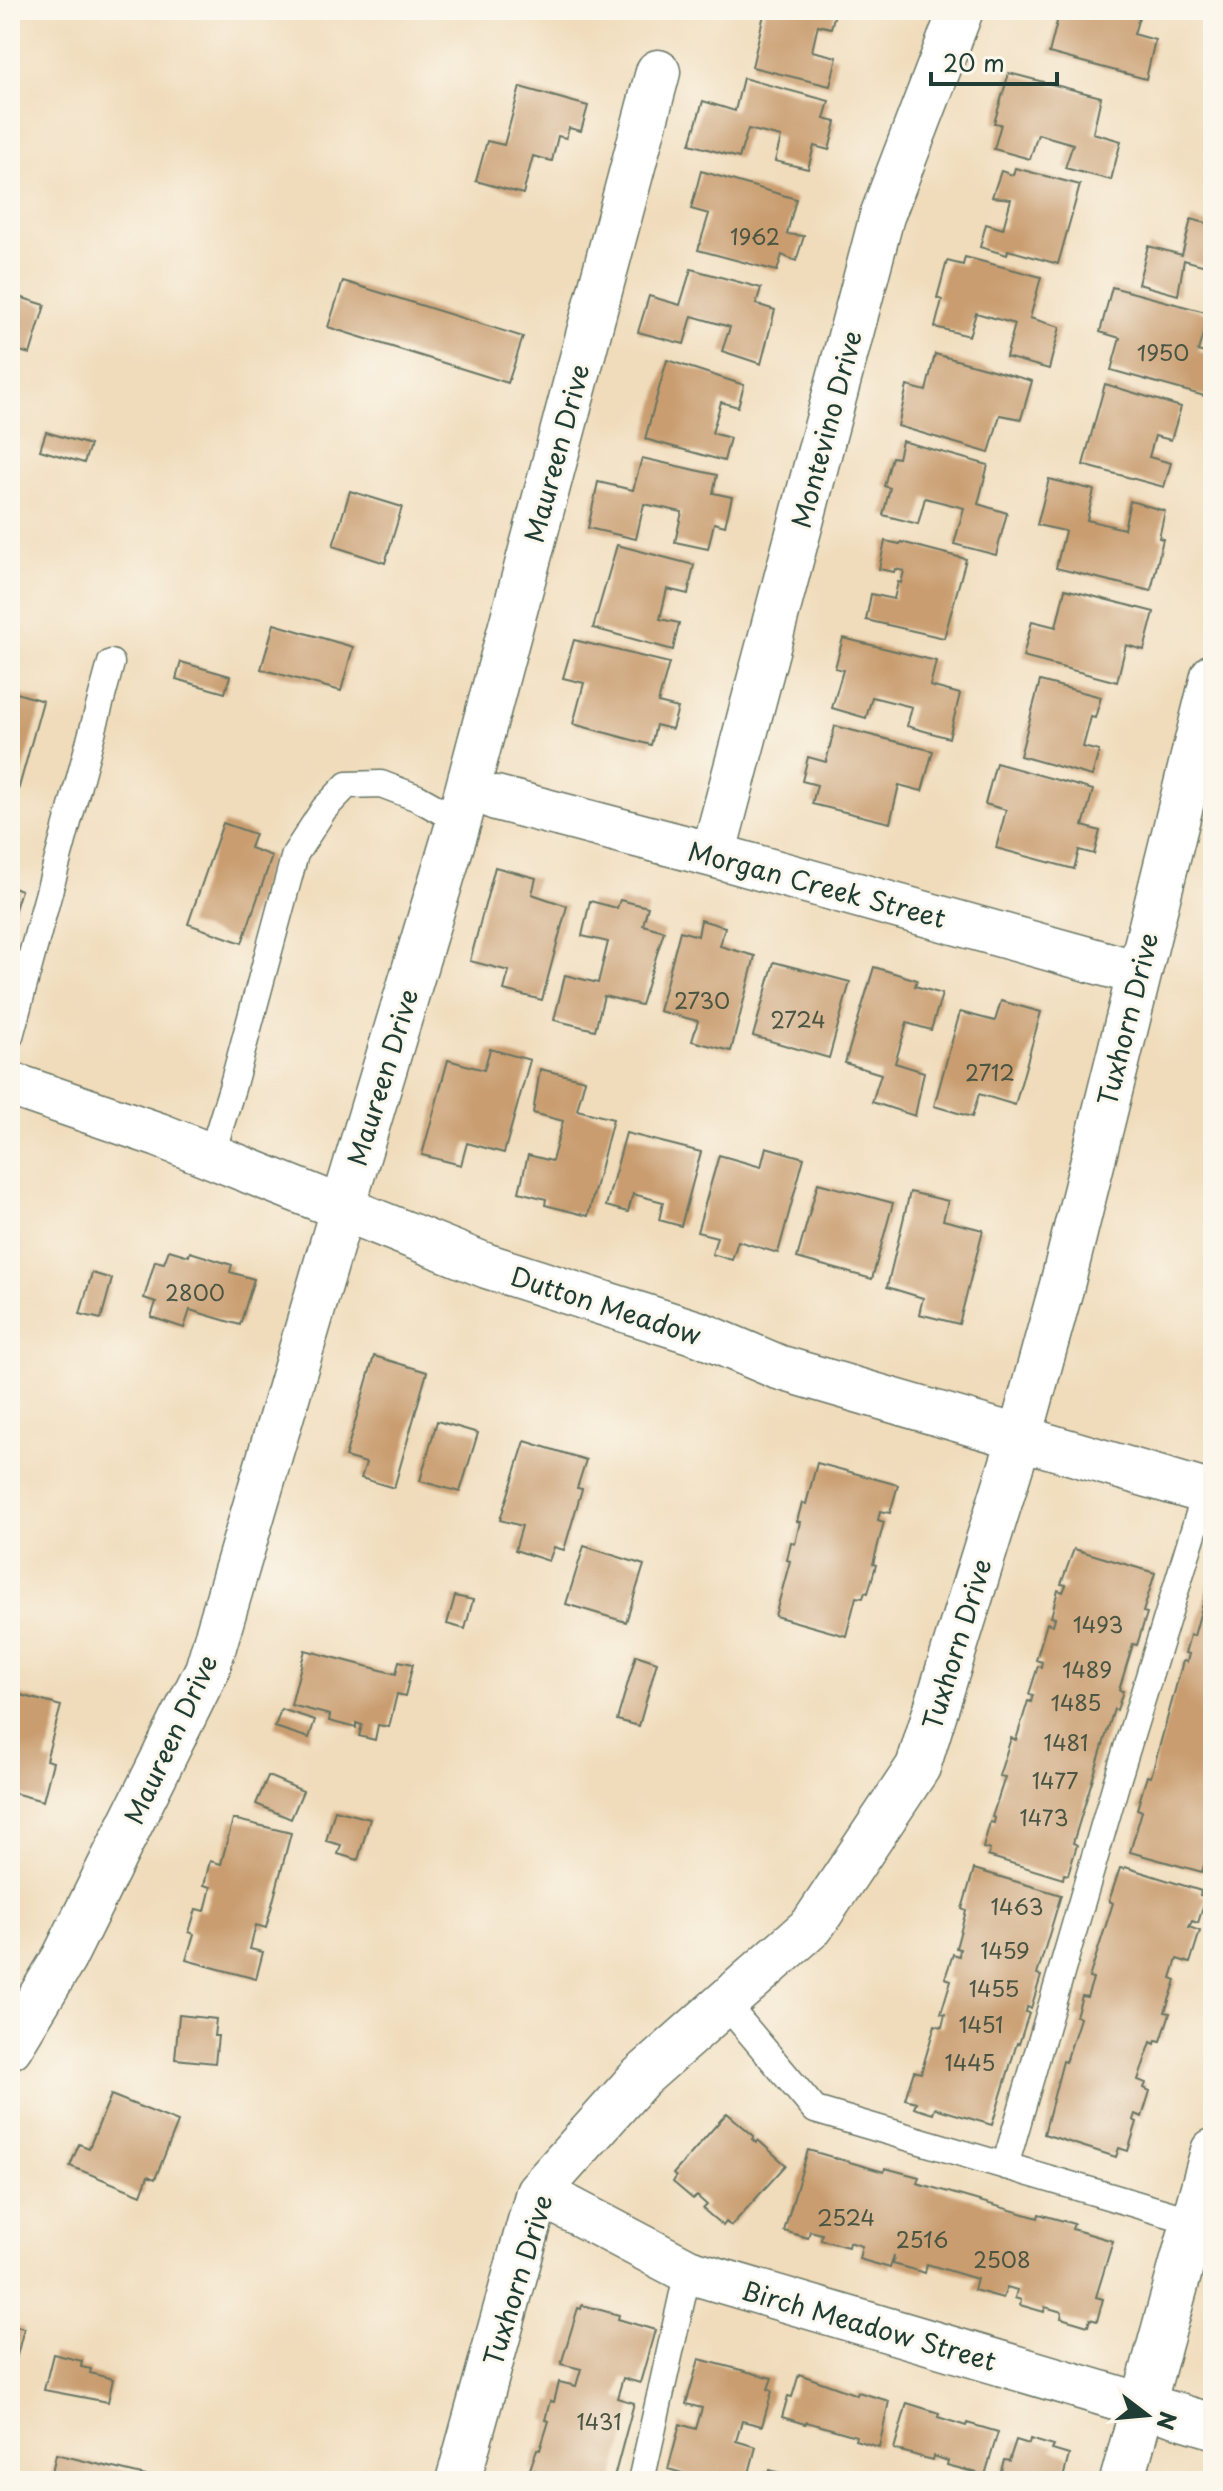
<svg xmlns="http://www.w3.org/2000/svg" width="1223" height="2491" viewBox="0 0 1223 2491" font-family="'Playpen Sans',sans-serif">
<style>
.building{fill:#c99d70}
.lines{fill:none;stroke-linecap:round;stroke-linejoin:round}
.service-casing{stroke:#687563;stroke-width:29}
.minor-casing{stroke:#687563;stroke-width:47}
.service{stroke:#fff;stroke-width:26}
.minor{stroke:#fff;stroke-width:44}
.labels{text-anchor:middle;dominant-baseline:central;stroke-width:6;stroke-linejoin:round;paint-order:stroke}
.number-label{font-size:22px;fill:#4a5543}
.street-label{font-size:26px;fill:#1f3d34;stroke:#fbf7ec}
</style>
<rect width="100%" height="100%" fill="#fbf7ec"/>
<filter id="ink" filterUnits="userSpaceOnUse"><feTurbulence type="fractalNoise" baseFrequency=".0125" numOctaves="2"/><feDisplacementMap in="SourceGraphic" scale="16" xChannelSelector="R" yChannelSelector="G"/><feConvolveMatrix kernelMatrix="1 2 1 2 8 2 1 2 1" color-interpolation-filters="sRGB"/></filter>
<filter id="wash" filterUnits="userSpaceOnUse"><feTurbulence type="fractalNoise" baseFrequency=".006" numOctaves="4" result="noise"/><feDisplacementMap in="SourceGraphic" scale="32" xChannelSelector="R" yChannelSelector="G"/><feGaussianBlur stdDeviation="1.8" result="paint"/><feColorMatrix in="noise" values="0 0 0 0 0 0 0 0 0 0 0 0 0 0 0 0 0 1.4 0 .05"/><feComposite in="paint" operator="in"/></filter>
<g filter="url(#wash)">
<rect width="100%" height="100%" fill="#f0dcbb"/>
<g id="blocks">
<path class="building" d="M765 10H836L831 28 818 25 812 51 837 57 830 86 752 67Z
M1039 10H1141L1134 34 1155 40 1146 79 1049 53 1058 18Z
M1009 73 1101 97 1093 133 1121 141 1111 180 1065 168 1073 144 1038 134 1030 159 994 149 1001 124 994 123Z
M743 78 829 101 824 119 836 122 829 150 814 146 808 169 775 161 781 137 748 129 739 158 690 144 703 101 735 111Z
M520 87 588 106 581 131 569 128 566 138 558 136 552 161 533 156 523 194 476 181 487 141 504 145Z
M1015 168 1080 185 1058 264 1008 250 1007 255 980 247 986 224 1003 229 1011 199 992 197 1001 171 1013 175Z
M701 171 796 199 787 234 804 236 796 261 782 255 777 271 698 250 709 214 691 209Z
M1191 219 1213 225V268L1184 260 1178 295 1138 284 1148 246 1182 255Z
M965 257 1041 277 1030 318 1060 327 1049 369 1006 357 1015 324 976 313 969 336 935 327 942 300 937 298 947 261 963 265Z
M691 269 761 288 756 304 775 310 761 364 722 351 730 327 692 316 684 344 638 332 649 296 680 305Z
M343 281 523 337 508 383 328 327Z
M1112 287 1209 313 1198 351 1213 356V377L1208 397 1111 370 1120 338 1100 332Z
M10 294 45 305 30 354 10 348Z
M935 354 1032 381 1021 419 1000 415 989 453 898 426 907 386 926 391Z
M667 360 744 385 738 407 721 402 712 433 730 438 724 461 645 439Z
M1105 384 1181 407 1171 440 1155 436 1149 457 1171 463 1164 487 1083 465Z
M46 432 90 445 84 463 40 450Z
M902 441 988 465 978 504 1007 513 996 555 954 544 964 508 925 498 918 524 883 515 890 488 884 486 892 457 898 458Z
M642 458 717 475 713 493 732 497 725 526 714 523 708 549 675 542 682 512 644 504 636 539 588 528 598 482 633 490Z
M1049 479 1094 490 1087 520 1124 529 1130 501 1165 511 1159 538 1163 539 1151 591 1056 568 1065 531 1037 525Z
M350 491 402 507 385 563 333 546Z
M885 541 900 544 901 542 966 559 944 638 866 620 871 594 894 599 898 582 901 583 904 571 895 569 894 572 879 569Z
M617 545 694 565 688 594 667 589 660 619 679 623 673 650 593 628Z
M1065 589 1154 612 1144 650 1126 645 1117 682 1023 657 1032 621 1056 627Z
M274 624 353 647 341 691 261 669Z
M843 638 936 661 930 686 960 694 949 738 907 726 912 707 872 697 866 718 832 708 843 670 835 668Z
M574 640 669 663 658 703 678 708 672 729 656 725 651 745 573 724 584 683 563 678Z
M181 662 230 676 225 693 176 679Z
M1040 681 1101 697 1095 718 1091 717 1083 747 1099 751 1092 776 1020 756Z
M10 691 43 701 11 816H10Z
M835 726 933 751 922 791 899 785 890 823 812 804 817 785 802 781 808 757 826 762Z
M996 763 1093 790 1083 826 1100 831 1094 854 1079 850 1074 869 996 848 1006 810 985 804Z
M223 823 255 834 250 848 272 856 242 943 188 924Z
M495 867 536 878 532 894 567 906 542 1000 504 990 509 971 470 961Z
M10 886 21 890 11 922H10Z
M620 900 648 907 643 925 664 931 641 1005 604 996 595 1030 554 1020 565 975 598 983 608 942 582 936 590 901 617 908Z
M701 920 725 927 720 946 755 956 731 1051 692 1041 698 1021 659 1011 680 931 698 936Z
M774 962 850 982 829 1058 753 1036Z
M874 967 917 980 915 986 942 994 931 1030 907 1023 895 1063 924 1072 915 1116 872 1102 881 1074 845 1063Z
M1001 1001 1041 1012 1015 1105 979 1094 972 1117 934 1106 960 1012 995 1021Z
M490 1049 530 1060 504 1153 467 1143 461 1165 422 1155 448 1060 484 1070Z
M540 1069 585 1080 577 1110 613 1119 588 1216 545 1205 546 1199 519 1192 528 1155 552 1161 563 1121 533 1113Z
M626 1133 701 1152 681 1226 659 1220 663 1202 633 1194 628 1212 606 1206Z
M766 1147 804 1158 778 1253 738 1241 732 1260 712 1254 717 1237 697 1232 719 1155 761 1167Z
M818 1183 893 1203 872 1279 797 1258Z
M910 1192 948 1201 943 1220 983 1230 959 1324 919 1314 923 1298 887 1287Z
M169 1250 189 1256 190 1252 232 1265 230 1272 254 1279 240 1325 190 1310 184 1328 151 1317 156 1302 144 1298 155 1261 164 1263Z
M92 1273 112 1279 101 1319 80 1314Z
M374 1356 427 1372 394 1488 361 1478 366 1463 345 1457Z
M437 1421 478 1433 460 1492 420 1481Z
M525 1441 586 1460 577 1488 582 1489 564 1550 554 1547 549 1561 515 1550 522 1526 500 1520Z
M817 1463 898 1485 890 1513 880 1511 878 1520 884 1522 873 1564 876 1565 868 1593 865 1592 863 1598 856 1597 846 1636 775 1616 790 1561 787 1560 791 1542 795 1544 800 1522 797 1521 802 1503 806 1504Z
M584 1546 644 1565 626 1622 566 1604Z
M1074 1549 1155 1573 1143 1612 1147 1613 1137 1645 1133 1644 1119 1690 1123 1691 1117 1710 1114 1709 1073 1843 1077 1845 1068 1875 1064 1874 1063 1879 988 1856 990 1850 983 1848 990 1822 994 1823 995 1818 992 1817 1005 1777 999 1776 1011 1738 1016 1740 1028 1701 1031 1702 1033 1695 1029 1694 1038 1666 1041 1667 1042 1662 1036 1660 1047 1623 1053 1625 1055 1618 1051 1617 1058 1590 1063 1592 1066 1585 1061 1584Z
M1209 1582 1213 1583V1835L1202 1872 1130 1852 1142 1811 1137 1809 1147 1776 1151 1777 1183 1661 1187 1662 1189 1654 1185 1653 1190 1635 1194 1636Z
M455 1596 473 1600 465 1629 447 1624Z
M305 1650 396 1674 399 1661 413 1664 405 1696 397 1694 389 1727 378 1725 375 1740 359 1736 362 1725 356 1723V1728L329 1721 330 1715 291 1705Z
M636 1655 657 1662 639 1726 617 1720Z
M10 1692 61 1706 46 1760 53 1762 43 1801 10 1792Z
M281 1709 315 1720 309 1738 275 1727Z
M268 1776 303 1791 291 1819 256 1804Z
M335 1810 370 1819 358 1860 338 1854 341 1845 326 1841Z
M233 1819 291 1833 266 1928 256 1925 250 1949 263 1952 256 1979 186 1960 194 1934 189 1932 196 1909 205 1911 211 1887 204 1885 210 1861 221 1864Z
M1125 1867 1201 1891 1200 1895 1206 1897 1198 1923 1192 1921 1189 1927 1200 1931 1190 1963 1177 1959 1171 1978 1176 1980 1165 2012 1170 2013 1161 2041 1156 2040 1155 2044 1151 2042 1138 2080 1146 2083 1144 2088 1150 2091 1142 2117 1135 2114 1133 2120 1137 2122 1128 2151 1119 2148 1116 2157 1044 2134 1063 2061 1066 2062 1080 2018 1076 2016 1082 1996 1087 1997 1093 1979 1089 1978 1113 1903 1109 1901 1120 1868 1124 1869Z
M974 1869 1061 1895 1037 1975 1041 1976 1031 2008 1027 2007 1026 2012 1029 2013 1019 2044 1017 2043 992 2125 935 2108 933 2114 914 2108 916 2102 905 2099 914 2071 921 2073 935 2025 942 2027 945 2014 941 2013 951 1980 945 1978 953 1954 959 1956 960 1949 956 1948 966 1911 962 1909Z
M179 2015 216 2019 214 2036H218L215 2063 175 2059Z
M111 2095 178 2122 155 2179 148 2176 141 2195 70 2166 79 2144 89 2148Z
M727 2113 754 2136 752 2139 756 2143 758 2140 786 2165 731 2226 726 2222 723 2226 703 2209 707 2205 697 2196 693 2199 673 2182 676 2177 673 2174Z
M808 2150 884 2172 885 2168 919 2177 917 2183 1038 2218 1039 2214 1074 2224 1072 2229 1113 2241 1096 2297 1103 2299 1097 2321 1090 2319 1088 2326 1061 2318 1062 2312 1045 2307 1044 2312 1020 2305 1021 2300 1015 2298 1017 2290 1007 2287 1003 2298 974 2290 977 2279 927 2264 925 2273 893 2264 894 2255 890 2268 859 2259 862 2246 849 2242 848 2247 821 2240 822 2234 810 2231 808 2238 784 2231Z
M582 2305 619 2315 618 2319 655 2330 640 2383 623 2378 617 2398 634 2403 613 2481H531L534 2470 530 2469 537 2449 540 2450 549 2421 545 2420 550 2401 554 2402 559 2382 576 2386 581 2369 561 2364 578 2308 581 2309Z
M10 2325 24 2328 11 2379H10Z
M53 2354 82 2361 81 2367 91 2369 90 2373 113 2379 108 2402 44 2390Z
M699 2359 772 2378 768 2389 772 2391 762 2426 742 2421 736 2441 756 2447 747 2481H702L703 2479 668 2469 680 2424 696 2429 702 2408 686 2404Z
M799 2374 857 2395 858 2392 889 2401 879 2447 855 2440 856 2436 807 2422 805 2424 782 2417 788 2396 792 2397Z
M907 2403 939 2413 938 2417 966 2426 967 2423 998 2432 985 2475 947 2465 948 2461 933 2456 932 2460 894 2449Z
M1030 2439 1054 2446 1052 2450 1069 2455 1063 2478 1071 2481H1007L999 2478 1004 2460 1009 2461 1016 2440 1029 2444Z
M56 2454 150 2477 149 2481H50Z
M770 2470 804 2480V2481H762L765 2472 769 2473Z"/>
</g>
</g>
<g filter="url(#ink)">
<use href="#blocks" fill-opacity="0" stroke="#687563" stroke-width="2"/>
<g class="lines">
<defs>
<path id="service" d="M10 1036 111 663
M211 1156 232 1088 295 854 324 809 347 785 381 784 418 798 459 821
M725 2003 815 2110 1193 2221
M1005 2166 1116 1784 1206 1491
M641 2481 688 2271"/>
<path id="minor" d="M496 798 713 855 1138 973
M713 855 882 216 961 10
M10 1084 159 1135 487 1266 700 1334 778 1367 1213 1494
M10 2047 64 1958 207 1670 342 1210 459 821 658 72
M538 2192 688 2271 1213 2426
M458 2481 538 2192 640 2078 812 1926 918 1767 1020 1437 1062 1285 1213 676
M1122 2481 1213 2151"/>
</defs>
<use href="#service" class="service-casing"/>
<use href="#minor" class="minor-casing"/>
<use href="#service" class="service"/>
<use href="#minor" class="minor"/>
</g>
</g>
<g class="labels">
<g class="number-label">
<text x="755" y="235">1962</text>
<text x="1163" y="351">1950</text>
<text x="702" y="999">2730</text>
<text x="798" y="1018">2724</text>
<text x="990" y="1071">2712</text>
<text x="195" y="1291">2800</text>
<text x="1098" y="1623">1493</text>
<text x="1087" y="1668">1489</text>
<text x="1076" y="1701">1485</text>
<text x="1066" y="1741">1481</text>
<text x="1055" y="1779">1477</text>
<text x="1044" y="1816">1473</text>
<text x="1017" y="1905">1463</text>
<text x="1005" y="1949">1459</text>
<text x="994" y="1987">1455</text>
<text x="981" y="2023">1451</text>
<text x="970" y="2061">1445</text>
<text x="846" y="2216">2524</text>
<text x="922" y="2238">2516</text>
<text x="1002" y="2258">2508</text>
<text x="599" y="2420">1431</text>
</g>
<g class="street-label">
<text transform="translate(826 429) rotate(-75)">Montevino Drive</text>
<text transform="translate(556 453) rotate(-75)">Maureen Drive</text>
<text transform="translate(817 884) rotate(15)">Morgan Creek Street</text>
<text transform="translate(1127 1019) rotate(-76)">Tuxhorn Drive</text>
<text transform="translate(382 1077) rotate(-73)">Maureen Drive</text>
<text transform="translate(606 1305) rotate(18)">Dutton Meadow</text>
<text transform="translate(956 1644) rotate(-73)">Tuxhorn Drive</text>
<text transform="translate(170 1739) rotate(-65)">Maureen Drive</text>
<text transform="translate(517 2280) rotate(-73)">Tuxhorn Drive</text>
<text transform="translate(869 2325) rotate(16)">Birch Meadow Street</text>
</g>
</g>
<rect width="1223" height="2491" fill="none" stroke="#fbf7ec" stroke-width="40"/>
<g transform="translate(1147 2415) rotate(106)" stroke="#fbf7ec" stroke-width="6" paint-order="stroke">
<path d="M0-6L14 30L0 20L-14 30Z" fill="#1f3d34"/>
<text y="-12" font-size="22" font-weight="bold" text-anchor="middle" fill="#1f3d34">N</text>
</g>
<path d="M931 72v12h126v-12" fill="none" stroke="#1f3d34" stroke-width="4"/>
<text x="943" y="72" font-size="24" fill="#1f3d34" stroke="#fbf7ec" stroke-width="6" paint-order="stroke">20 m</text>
</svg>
